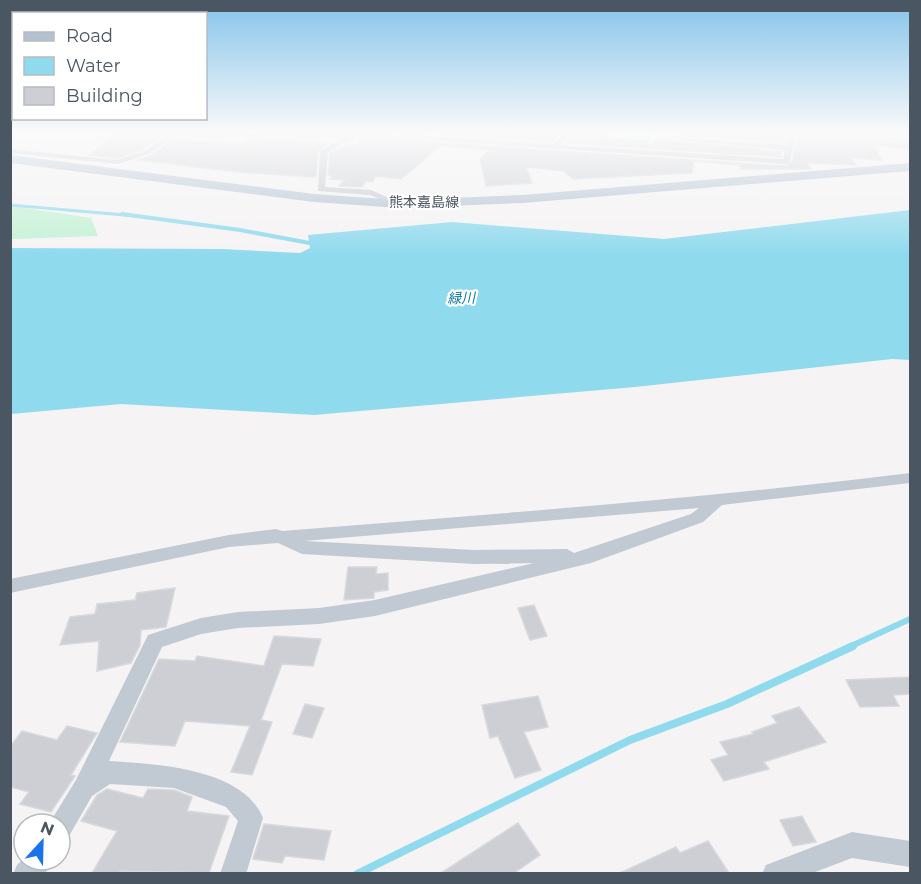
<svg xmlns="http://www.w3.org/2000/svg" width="921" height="884" viewBox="0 0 921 884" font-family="Montserrat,'Noto Sans JP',sans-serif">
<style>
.green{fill:#c3f1d5}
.water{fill:#90daee}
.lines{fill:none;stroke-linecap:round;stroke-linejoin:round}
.stream-far3{stroke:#90daee;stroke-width:3}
.stream-far2{stroke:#90daee;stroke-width:4}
.stream-far1{stroke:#90daee;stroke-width:6}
.stream{stroke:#90daee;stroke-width:8}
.building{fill:#cdcfd5;stroke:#d7d9de;stroke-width:1.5}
.street{fill:#c1cad2;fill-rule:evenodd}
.primary{fill:#b3c2d1;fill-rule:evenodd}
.labels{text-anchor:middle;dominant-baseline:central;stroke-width:4.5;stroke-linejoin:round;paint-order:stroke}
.far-street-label{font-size:14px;fill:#4a5661;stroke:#fff}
.far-water-label{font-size:14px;font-style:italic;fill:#0c7c9b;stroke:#fff}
</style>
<rect width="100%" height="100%" fill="#f5f3f3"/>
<path class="green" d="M11 206 91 218 98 236 11 239Z"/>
<path class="water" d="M910 210V360L892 359 635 387 314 415 121 404 11 414V248L222 249 300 253 310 248 308 235 452 222 664 239Z"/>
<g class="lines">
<path class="stream-far3" d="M613 140 646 142 654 132
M10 205 136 216"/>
<path class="stream-far2" d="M122 214 240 230 315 244"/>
<path class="stream-far1" d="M849 647 910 619"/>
<path class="stream" d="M357 874 630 740 727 704 853 646"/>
</g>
<path class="building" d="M119 132H162L160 136H163L143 149 118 158 89 155Z
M359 132 441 143 786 166 792 162 798 132H828L897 143 903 138 865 132H907L910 135V149L873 145 882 160 850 158 856 165 807 163 811 169H740V165L694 161 692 173 573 179 564 171 526 167 532 183 486 186 480 159 490 150 441 146 401 179 376 176 372 182 366 181 362 187 339 186 345 180 330 179 333 175H328L330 153 348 144 359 145Z
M402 132H563L552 142Z
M575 132 611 133 606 139 637 143 654 144V140L677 141 782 152 781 157 566 143Z
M694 132H787L784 143 684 136 685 133Z
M174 139 245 143 248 140H301L329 143 318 151 316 176 312 177 239 172 137 160 150 156Z
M348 567H377L376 574 388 573V590L374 592V598L344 600Z
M175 588 166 627 141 630 140 645 131 663 97 671 99 641 60 645 70 617 95 614 97 604 135 600 137 593Z
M534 605 547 636 530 640 518 608Z
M274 636 321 639 313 666 282 664 261 720 272 722 252 775 231 772 250 726 185 721 175 746 120 742 159 659 195 661 197 656 264 666Z
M910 677V694L893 695 899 706 860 707 846 680Z
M538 696 548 727 524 732 541 770 515 778 498 736 490 738 482 705Z
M305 704 324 708 312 738 293 734Z
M799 707 826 742 764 762 769 769 724 781 711 760 728 755 720 742 753 734 752 732 777 723 772 716Z
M67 726 97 733 71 775 75 776 51 812 20 804 29 792 10 787V747L22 731 57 740Z
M107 789 143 798 148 789 174 790 192 797 187 811 229 816 209 873 120 871 119 873H92L117 831 81 821 97 795Z
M802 816 816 842 793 846 780 820Z
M518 823 540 855 514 873H441Z
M264 824 331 831 324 860 285 856 282 863 253 859Z
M708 841 729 873H620L676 847 680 853Z"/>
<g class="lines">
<path class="street" d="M372 132 553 144 566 132H573L561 145 783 159 785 150 679 140 683 138 786 145 789 132H796L790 162 786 164 441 141Z
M830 132H851L901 139 897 141Z
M171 133 355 134V138L328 152 325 187 371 190 403 204 399 207 370 195 318 191 320 151 342 138 173 137 149 154 118 164 10 153V149L118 160 144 151Z
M910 473V483L722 505 703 522 591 563 375 616 319 624 238 628 201 634 162 647 109 761C156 764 243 768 263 818L246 874H220L238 821 226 807 174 788 110 784 92 796 69 836 60 839V824H49L76 780 148 635 201 618 238 612 319 608 375 600 534 563 474 564 302 554 278 543 229 547 10 593V579L229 535 276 529 282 531C491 514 701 499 910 473ZM699 508 691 514 574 553 567 549 474 550 304 541Z
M852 832 910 841V867L852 858 810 874H762L766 865Z
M24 858V860H53L45 874H13L17 865Z"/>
<path class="primary" d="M10 155 314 194 399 200 523 195 910 163V171L523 203 399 208 314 202 10 163Z"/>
</g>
<linearGradient id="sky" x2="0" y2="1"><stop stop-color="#85c3ea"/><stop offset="0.52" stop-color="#fafafa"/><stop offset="1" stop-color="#fafafa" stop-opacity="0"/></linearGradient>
<rect width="921" height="255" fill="url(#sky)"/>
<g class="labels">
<g class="far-street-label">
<text x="424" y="202">熊本嘉島線</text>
</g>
<g class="far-water-label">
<text transform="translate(461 298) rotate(-2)">緑川</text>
</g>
</g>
<rect width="921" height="884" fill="none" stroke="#4a5661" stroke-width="24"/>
<rect x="12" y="12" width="195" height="108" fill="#ffffff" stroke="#b7bbc0" stroke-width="1.5"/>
<rect x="24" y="32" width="30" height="9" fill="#b3c2d1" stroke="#b7bbc0" stroke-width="1.5"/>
<text x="66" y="42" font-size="18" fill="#4a5661">Road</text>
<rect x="24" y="57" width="30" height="18" fill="#90daee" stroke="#b7bbc0" stroke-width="1.5"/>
<text x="66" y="72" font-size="18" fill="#4a5661">Water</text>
<rect x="24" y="87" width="30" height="18" fill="#cdcfd5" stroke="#b7bbc0" stroke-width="1.5"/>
<text x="66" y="102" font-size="18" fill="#4a5661">Building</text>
<g transform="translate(42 842) rotate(22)"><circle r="28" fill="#ffffff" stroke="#b7bbc0" stroke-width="1.5"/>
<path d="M0-4.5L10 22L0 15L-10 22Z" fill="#1a73e8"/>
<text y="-9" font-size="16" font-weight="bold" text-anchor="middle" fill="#4a5661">N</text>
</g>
</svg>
